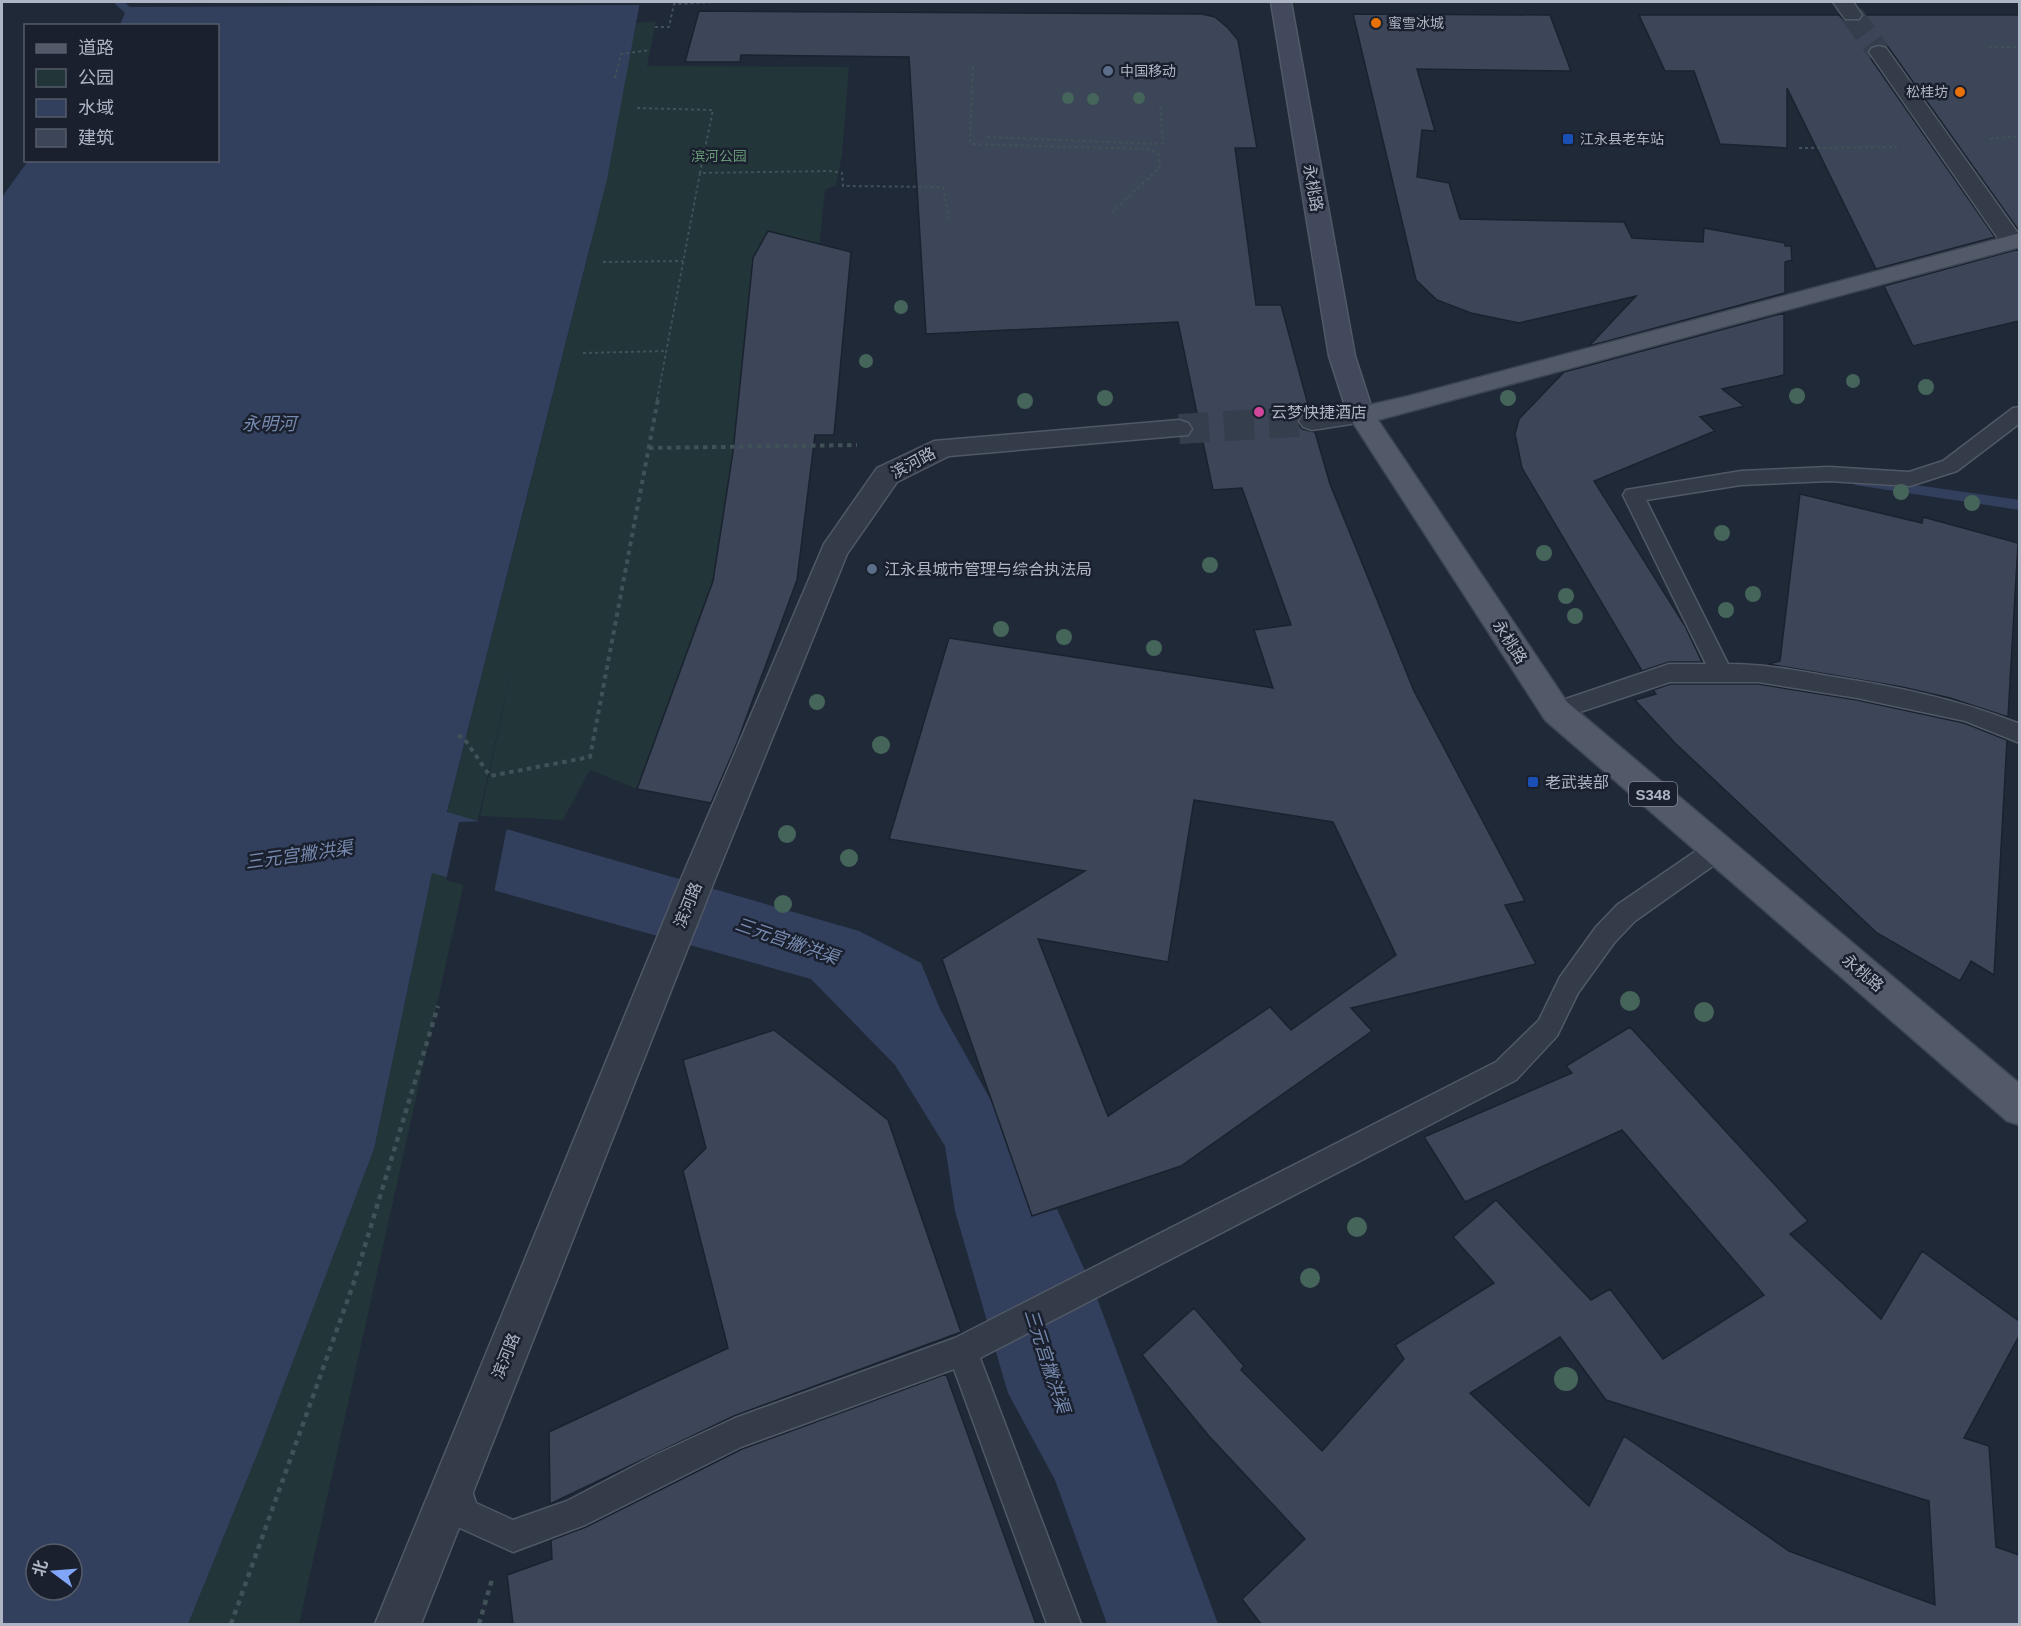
<svg xmlns="http://www.w3.org/2000/svg" width="2021" height="1626" viewBox="0 0 2021 1626" font-family="Helvetica,'Noto Sans SC',sans-serif">
<style>
.green{fill:#223539}
.water{fill:#32405e;fill-rule:evenodd}
.pier{fill:#202938}
.lines{fill:none;stroke-linecap:round;stroke-linejoin:round}
.stream{fill:#32405e;fill-rule:evenodd}
.building{fill:#3c4658;stroke:#1b222f;stroke-width:1.5;fill-rule:evenodd}
.minor-tunnel-far1{stroke:#353e4d;stroke-width:23;stroke-dasharray:23 11;stroke-linecap:butt}
.minor-tunnel{stroke:#353e4d;stroke-width:30;stroke-dasharray:30 15;stroke-linecap:butt}
.service-casing{stroke:#515866;stroke-width:3}
.minor-casing{stroke:#515866;stroke-width:3}
.secondary-casing{stroke:#515866;stroke-width:3}
.primary-casing{stroke:#3d4452;stroke-width:3}
.path-far2{stroke:#405257;stroke-width:2;stroke-dasharray:3 3;stroke-linecap:butt}
.path-far1{stroke:#405257;stroke-width:4;stroke-dasharray:4.5 4.5;stroke-linecap:butt}
.path{stroke:#405257;stroke-width:4.5;stroke-dasharray:5 5;stroke-linecap:butt}
.service{fill:#343b49;fill-rule:evenodd}
.minor{fill:#343b49;fill-rule:evenodd}
.secondary{fill:#42495c;fill-rule:evenodd}
.primary{fill:#525a69;fill-rule:evenodd}
.tree{fill:#46655a}
.food-dot{fill:#e8710a;stroke:#1a202d;stroke-width:2}
.service-dot{fill:#5c6f8a;stroke:#1a202d;stroke-width:2}
.transit-dot{fill:#1a4fb4;stroke:#1a202d;stroke-width:2}
.hotel-dot{fill:#d1479c;stroke:#1a202d;stroke-width:2}
.labels{text-anchor:middle;dominant-baseline:central;stroke-width:5;stroke-linejoin:round;paint-order:stroke}
.far-poi-label{font-size:14px;fill:#aeb5c5;stroke:#1a202d;text-anchor:start}
.far-park-label{font-size:14px;fill:#669675;stroke:#1a202d}
.shield{fill:#1a202d;stroke:#828897;stroke-width:1.5}
.shield-label{font-size:15px;font-weight:bold;fill:#aeb5c5}
.street-label{font-size:16px;fill:#aeb5c5;stroke:#1a202d}
.poi-label{font-size:16px;fill:#aeb5c5;stroke:#1a202d;text-anchor:start}
.water-label{font-size:18px;font-style:italic;fill:#7689ae;stroke:#1a202d}
</style>
<rect width="100%" height="100%" fill="#202938"/>
<path class="green" d="M656 21 647 66 849 67 842 155 836 185 825 190 819 248 813 243 768 231 753 258 732 467 713 581 637 789 590 770 563 820 480 816 514 658 299 1624H188L261 1445 374 1149 432 873 590 247 636 23Z"/>
<path class="water" d="M113 2H640L607 179 447 812 859 931 921 963 940 1009 994 1106 1032 1216 1057 1209 1095 1293 1218 1624H1107L1055 1480 1008 1393 955 1211 945 1146 895 1065 811 979 432 873 374 1149 261 1445 188 1624H2V197L28 161 218 160V26L120 25 125 13ZM36 1554H72V1590H36Z"/>
<path class="pier" d="M124 2H643L642 5 130 7Z
M488 821 507 827 494 893 446 880 459 822Z"/>
<g class="lines">
<path class="stream" d="M1860 477 2020 500V510L1855 485V479Z"/>
</g>
<path class="building" d="M699 11 1202 14 1215 17 1228 28 1238 40 1257 148H1235L1256 305H1281L1310 412 1301 414 1297 422 1302 429 1315 432 1330 484 1414 691 1525 901 1505 905 1536 964 1351 1008 1372 1031 1181 1166 1032 1216 942 959 1085 871 889 839 949 638 1273 688 1254 630 1291 625 1242 488 1213 490 1178 322 926 334 909 57 741 55 740 62H685ZM1194 800 1333 822 1396 955 1291 1030 1270 1007 1108 1116 1038 939 1168 962Z
M1353 14 1550 15 1571 71 1417 69 1435 131 1422 130 1417 177 1449 183 1460 219 1624 222 1632 238 1703 242 1704 228 1785 243V246H1791L1792 260 1785 262V293L1589 346 1636 296 1519 323 1471 313 1437 300 1416 280Z
M1639 15H1839L1845 21H1859L1864 15H2019V231L1888 47 1878 44 1870 47 1867 53 1995 237 1876 269 1787 88V148L1720 144 1694 71H1665Z
M768 231 851 252 834 435H815L797 580 737 743 711 803 637 789 713 581 733 452 753 258Z
M2019 249V321L1913 346 1884 286Z
M1784 313V375L1722 389 1744 406 1700 417 1715 431 1594 481 1685 626 1702 662H1669L1642 671 1522 468 1515 434 1519 419 1564 372Z
M1800 494 1922 523 1923 517 2018 543 2008 717 1950 698 1902 687 1768 664 1780 661Z
M1670 684H1758L1857 700 1964 723 2007 740 1994 975 1971 961 1960 981 1877 933 1675 743 1635 700 1656 694 1653 690Z
M1630 1027 1808 1221 1790 1234 1881 1319 1922 1251 2019 1321V1336L1964 1438 1989 1446 1996 1547 2019 1555V1624H1261L1242 1599 1305 1539 1209 1436 1142 1355 1194 1308 1244 1366 1241 1370 1322 1451 1404 1359 1395 1345 1494 1283 1453 1237 1496 1200 1591 1300 1610 1289 1663 1359 1764 1295 1622 1130 1465 1202 1424 1137 1572 1073 1566 1066ZM1560 1337 1606 1400 1929 1501 1935 1605 1789 1551 1624 1436 1589 1506 1470 1393Z
M774 1030 888 1120 961 1332 734 1416 550 1504 549 1432 728 1348 683 1171 706 1148 683 1060Z
M946 1374 1036 1624H513L507 1575 552 1559 551 1540 586 1527 742 1449Z"/>
<g class="lines">
<path class="minor-tunnel-far1" d="M1852 15 1879 52"/>
<path class="minor-tunnel" d="M1179 429 1312 421"/>
<defs>
<path id="service" d="M2020 407V423L1957 471 1910 486 1829 481 1741 485 1646 500 1728 664C1762 664 1795 670 1828 676 1894 686 1958 699 2020 724V743L1965 721 1857 698 1758 682H1670L1556 720 1548 717 1545 711 1548 705 1669 664H1706L1623 495 1626 490 1741 471 1829 467 1909 472 1943 461 2013 408Z
M1718 839 1727 842 1730 849 1727 856 1635 921 1614 943 1578 993 1557 1036 1516 1080 980 1358 1081 1624H1047L954 1369 741 1447 585 1525 513 1552 451 1524 439 1484 444 1473 455 1468 466 1473 476 1503 513 1520 567 1501 655 1455 735 1418 955 1338 1496 1062 1539 1020 1560 977 1596 927 1617 905 1709 842Z"/>
<path id="minor" d="M1833 2H1853L1862 15 1859 19H1845Z
M1879 46 1886 48 2020 236V247H2004L1869 52 1872 48Z
M1361 406 1370 409 1374 415 1370 421 1312 430 1303 427 1299 421 1303 415Z
M1179 420 1188 423 1192 429 1188 435 949 456 897 482 847 554 715 879 421 1624H375L681 879 824 544 877 468 934 441Z"/>
<path id="secondary" d="M1271 2H1291L1355 356 1374 415 1370 421 1361 424 1352 421 1348 415 1329 356Z"/>
<path id="primary" d="M2020 233V247L1378 420 1567 702 2020 1084V1125L2007 1121 1545 720 1348 415 1352 409 1409 396Z"/>
</defs>
<use href="#service" class="service-casing"/>
<use href="#minor" class="minor-casing"/>
<use href="#secondary" class="secondary-casing"/>
<use href="#primary" class="primary-casing"/>
<path class="path-far2" d="M655 27H669L674 4 718 2
M1989 47H2020
M973 67 970 141 973 144 1148 149 1158 153 1160 166 1157 170 1109 215
M615 78 621 54 650 50
M637 108 713 110 700 173
M987 137 1158 144 1163 143 1160 104
M1990 139 2020 136
M1799 148 1897 147
M603 262 683 261
M583 353 667 351
M657 400 700 173 830 171 842 173 843 186 943 187 949 221"/>
<path class="path-far1" d="M649 448 857 445
M458 736 463 737 490 776 590 757 658 399"/>
<path class="path" d="M231 1624 353 1285 438 1006
M479 1624 493 1576"/>
<use href="#service" class="service"/>
<use href="#minor" class="minor"/>
<use href="#secondary" class="secondary"/>
<use href="#primary" class="primary"/>
</g>
<g class="tree">
<circle cx="1068" cy="98" r="6"/>
<circle cx="1139" cy="98" r="6"/>
<circle cx="1093" cy="99" r="6"/>
<circle cx="901" cy="307" r="7"/>
<circle cx="866" cy="361" r="7"/>
<circle cx="1853" cy="381" r="7"/>
<circle cx="1926" cy="387" r="8"/>
<circle cx="1797" cy="396" r="8"/>
<circle cx="1105" cy="398" r="8"/>
<circle cx="1508" cy="398" r="8"/>
<circle cx="1025" cy="401" r="8"/>
<circle cx="1901" cy="492" r="8"/>
<circle cx="1972" cy="503" r="8"/>
<circle cx="1722" cy="533" r="8"/>
<circle cx="1544" cy="553" r="8"/>
<circle cx="1210" cy="565" r="8"/>
<circle cx="1753" cy="594" r="8"/>
<circle cx="1566" cy="596" r="8"/>
<circle cx="1726" cy="610" r="8"/>
<circle cx="1575" cy="616" r="8"/>
<circle cx="1001" cy="629" r="8"/>
<circle cx="1064" cy="637" r="8"/>
<circle cx="1154" cy="648" r="8"/>
<circle cx="817" cy="702" r="8"/>
<circle cx="881" cy="745" r="9"/>
<circle cx="787" cy="834" r="9"/>
<circle cx="849" cy="858" r="9"/>
<circle cx="783" cy="904" r="9"/>
<circle cx="1630" cy="1001" r="10"/>
<circle cx="1704" cy="1012" r="10"/>
<circle cx="1357" cy="1227" r="10"/>
<circle cx="1310" cy="1278" r="10"/>
<circle cx="1566" cy="1379" r="12"/>
</g>
<g class="food-dot">
<circle cx="1376" cy="23" r="6"/>
<circle cx="1960" cy="92" r="6"/>
</g>
<g class="service-dot">
<circle cx="1108" cy="71" r="6"/>
<circle cx="872" cy="569" r="6"/>
</g>
<g class="transit-dot">
<rect x="1562" y="133" width="12" height="12" rx="3"/>
<rect x="1527" y="776" width="12" height="12" rx="3"/>
</g>
<circle class="hotel-dot" cx="1259" cy="412" r="6"/>
<g class="labels">
<g class="far-poi-label">
<text x="1388" y="23">蜜雪冰城</text>
<text x="1120" y="71">中国移动</text>
<text x="1948" y="92" text-anchor="end">松桂坊</text>
<text x="1580" y="139">江永县老车站</text>
</g>
<g class="far-park-label">
<text x="719" y="156">滨河公园</text>
</g>
<rect class="shield" x="1629" y="782" width="48" height="24" rx="4.5"/>
<g class="shield-label">
<text x="1653" y="794">S348</text>
</g>
<g class="street-label">
<text transform="translate(1313 188) rotate(80)">永桃路</text>
<text transform="translate(913 463) rotate(-28)">滨河路</text>
<text transform="translate(1510 642) rotate(57)">永桃路</text>
<text transform="translate(688 905) rotate(-68)">滨河路</text>
<text transform="translate(1863 973) rotate(40)">永桃路</text>
<text transform="translate(506 1356) rotate(-68)">滨河路</text>
</g>
<g class="poi-label">
<text x="1271" y="412">云梦快捷酒店</text>
<text x="884" y="569">江永县城市管理与综合执法局</text>
<text x="1545" y="782">老武装部</text>
</g>
<g class="water-label">
<text x="269" y="424">永明河</text>
<text transform="translate(299 855) rotate(-8)">三元宫撇洪渠</text>
<text transform="translate(787 941) rotate(19)">三元宫撇洪渠</text>
<text transform="translate(1047 1361) rotate(72)">三元宫撇洪渠</text>
</g>
</g>
<rect width="2021" height="1626" fill="none" stroke="#aeb5c5" stroke-width="6"/>
<rect x="24" y="24" width="195" height="138" fill="#1a202d" stroke="#555c6a" stroke-width="1.5"/>
<rect x="36" y="44" width="30" height="9" fill="#525a69" stroke="#555c6a" stroke-width="1.5"/>
<text x="78" y="54" font-size="18" fill="#aeb5c5">道路</text>
<rect x="36" y="69" width="30" height="18" fill="#223539" stroke="#555c6a" stroke-width="1.5"/>
<text x="78" y="84" font-size="18" fill="#aeb5c5">公园</text>
<rect x="36" y="99" width="30" height="18" fill="#32405e" stroke="#555c6a" stroke-width="1.5"/>
<text x="78" y="114" font-size="18" fill="#aeb5c5">水域</text>
<rect x="36" y="129" width="30" height="18" fill="#3c4658" stroke="#555c6a" stroke-width="1.5"/>
<text x="78" y="144" font-size="18" fill="#aeb5c5">建筑</text>
<g transform="translate(54 1572) rotate(286)"><circle r="28" fill="#1a202d" stroke="#555c6a" stroke-width="1.5"/>
<path d="M0-4.5L10 22L0 15L-10 22Z" fill="#81a5f8"/>
<text y="-9" font-size="16" font-weight="bold" text-anchor="middle" fill="#aeb5c5">北</text>
</g>
</svg>
